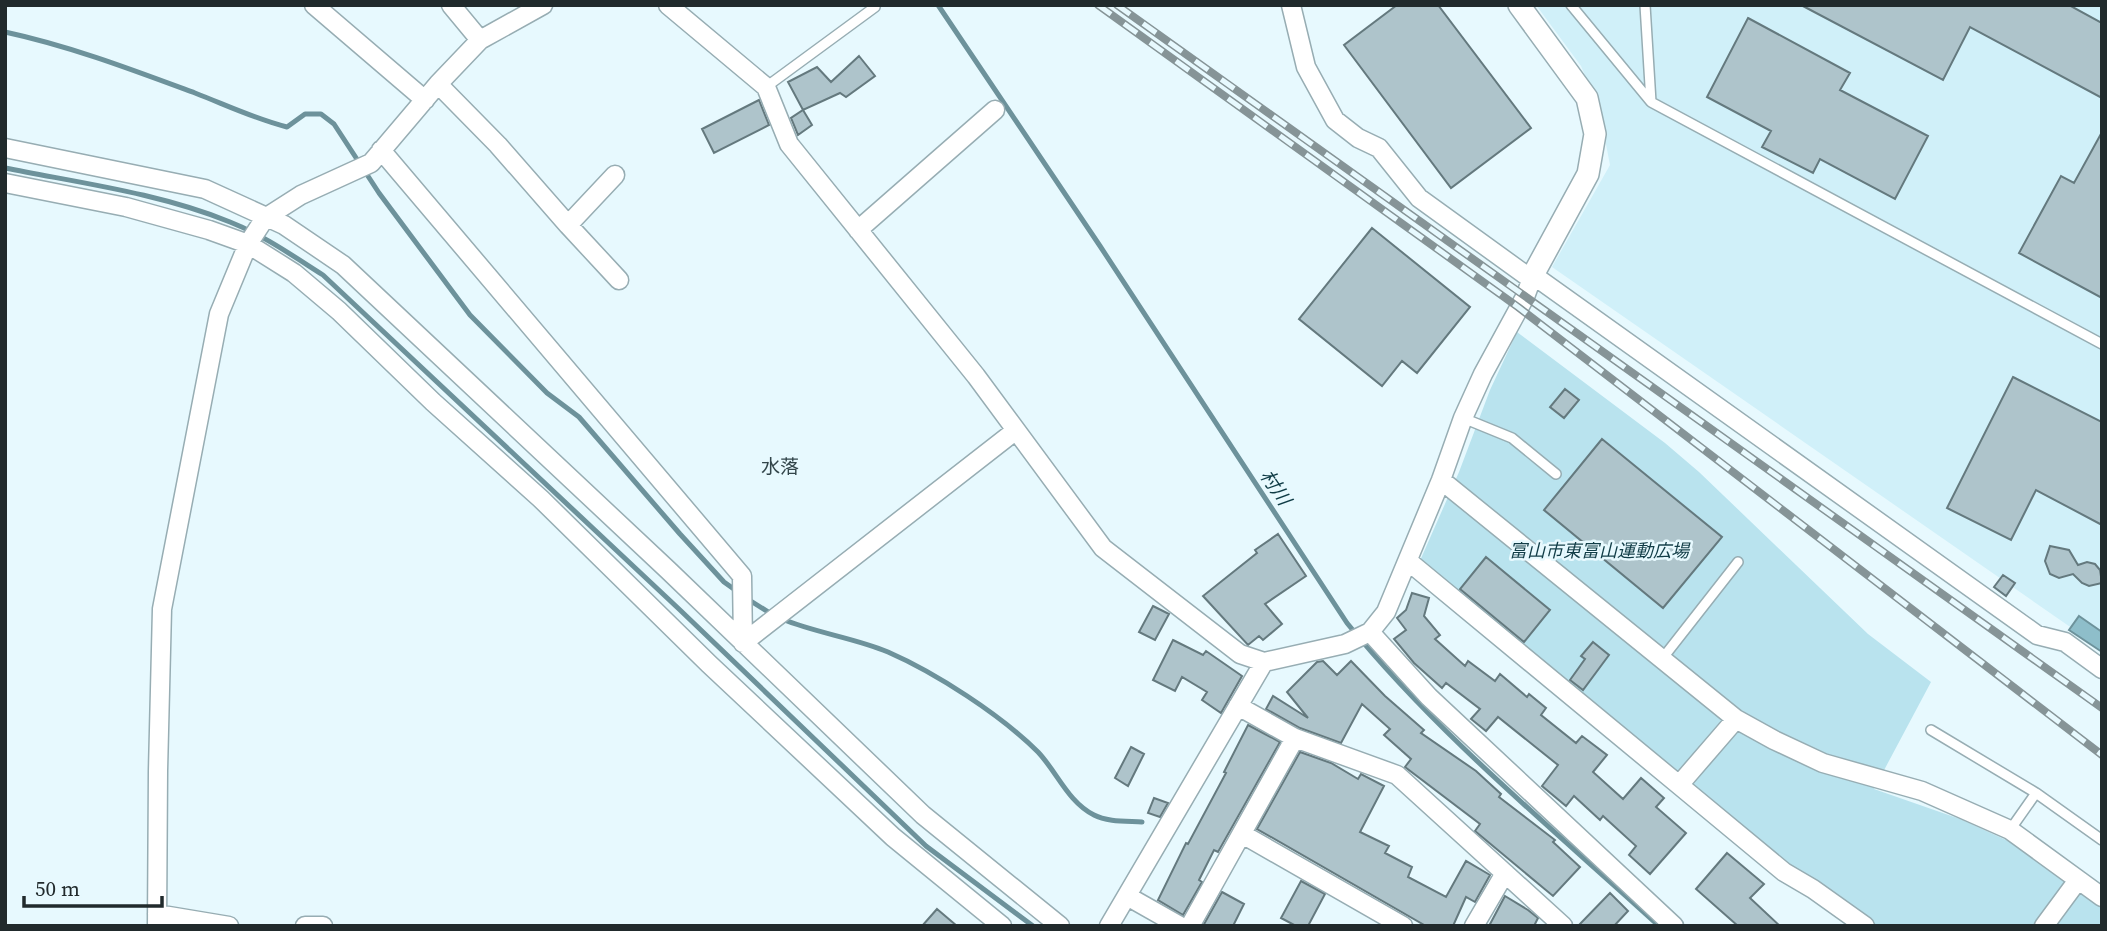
<svg xmlns="http://www.w3.org/2000/svg" width="2107" height="931" viewBox="0 0 2107 931" font-family="'Source Serif 4','Noto Sans JP',serif">
<style>
.built{fill:#d0f0f9}
.green{fill:#b9e3ee}
.water{fill:#8ebeca;stroke:#6d929b;stroke-width:2}
.lines{fill:none;stroke-linecap:round;stroke-linejoin:round}
.stream{stroke:#6d929b;stroke-width:5}
.building{fill:#aec4cb;stroke:#64797e;stroke-width:2}
.service-casing{stroke:#97adb3;stroke-width:12}
.minor-casing{stroke:#97adb3;stroke-width:21}
.tertiary-casing{stroke:#97adb3;stroke-width:24}
.service{stroke:#fff;stroke-width:9}
.minor{stroke:#fff;stroke-width:18}
.tertiary{stroke:#fff;stroke-width:21}
.rail-casing{stroke:#869497;stroke-width:8}
.rail{stroke:#e7f9fe;stroke-width:5;stroke-dasharray:16;stroke-linecap:butt}
.labels{text-anchor:middle;dominant-baseline:central;stroke-width:5;stroke-linejoin:round;paint-order:stroke}
.park-label{font-size:18px;font-style:italic;fill:#113d47;stroke:#e7f9fe}
.neighbourhood-label{font-size:19px;fill:#32454a;stroke:#e7f9fe}
.water-label{font-size:19px;font-style:italic;fill:#0d3a44;stroke:#e7f9fe}
</style>
<rect width="100%" height="100%" fill="#e7f9fe"/>
<path class="built" d="M1536 5H2102V649L1552 267 1610 165 1599 108 1581 66Z"/>
<path class="green" d="M1517 332 1665 443 1699 472 1868 634 1931 682 1874 789 1960 819 2017 845 2102 906V926H1874L1784 863 1419 563 1459 472 1490 390Z"/>
<path class="water" d="M2079 616 2102 632V652L2069 630Z"/>
<g class="lines">
<path class="stream" d="M938 5 1100 246 1347 623C1438 735 1553 829 1659 926
M5 32C70 46 133 70 195 93 226 105 255 119 287 127L305 114H321L334 124 379 193 470 315 547 393 579 417 680 534 724 582 738 592
M5 168C80 183 159 193 230 222 263 235 293 256 323 275L680 610 926 846 1033 926
M746 598 773 615
M782 619C816 633 855 638 888 652 936 673 1001 715 1038 752 1057 772 1068 802 1094 815 1107 822 1127 821 1142 822"/>
</g>
<path class="building" d="M1397 5H1438L1531 128 1451 188 1344 45Z
M1801 5H2069L2102 23V98L1970 27 1943 80Z
M1748 18 1850 73 1840 90 1928 136 1895 199 1820 159 1813 173 1762 147 1771 131 1707 97Z
M859 56 875 76 846 97 840 93 803 110 788 82 817 67 831 82Z
M759 100 769 125 714 153 702 129Z
M803 110 812 125 798 135 791 118Z
M2102 132V298L2019 253 2061 176 2074 183Z
M1372 228 1470 307 1417 373 1402 361 1382 386 1299 319Z
M2013 377 2102 422V525L2036 490 2011 540 1947 508Z
M1565 389 1579 400 1564 418 1550 407Z
M1602 439 1722 537 1663 608 1544 510Z
M1278 534 1306 576 1265 604 1282 624 1263 640 1259 636 1248 645 1203 596 1257 553 1255 550Z
M2050 546 2069 550 2078 565 2087 562 2095 564 2100 570 2102 583 2089 586 2082 583 2073 574 2059 578 2050 574 2045 561Z
M1486 557 1550 610 1524 642 1460 589Z
M2003 575 2015 583 2006 596 1994 587Z
M1412 593 1429 598 1424 616 1440 635 1435 639 1465 666 1468 661 1495 681 1500 674 1527 697 1529 694 1546 708 1541 715 1576 743 1582 736 1607 755 1593 772 1623 799 1641 778 1664 798 1656 807 1686 833 1650 874 1629 855 1636 846 1603 816 1600 820 1574 796 1566 806 1542 786 1558 765 1498 717 1486 731 1471 719 1480 709 1446 683 1442 688 1414 663 1394 639 1406 630 1397 618 1406 610Z
M1153 606 1169 614 1155 640 1139 632Z
M1173 640 1203 655 1206 651 1242 676 1221 713 1202 700 1207 692 1182 677 1175 691 1153 680Z
M1593 642 1609 655 1583 690 1570 680 1585 659 1581 656Z
M1323 661 1337 675 1351 661 1385 696 1424 730 1421 733 1476 771 1501 794 1499 797 1555 840 1553 842 1580 867 1553 896 1475 831 1480 824 1405 767 1411 759 1384 735 1390 729 1362 704 1341 743 1300 728 1266 709 1273 696 1308 718 1287 692 1317 662Z
M1248 725 1280 742 1218 852 1214 850 1199 880 1202 882 1183 915 1158 900 1186 843 1188 844 1226 773 1224 772Z
M1131 747 1144 754 1128 786 1115 778Z
M1300 752 1331 763 1358 779 1361 774 1384 786 1360 832 1389 846 1385 853 1412 867 1408 877 1446 897 1466 861 1490 875 1475 902 1466 897 1453 926H1426L1257 829Z
M1154 798 1168 803 1160 817 1148 813Z
M1727 853 1764 884 1750 898 1780 926H1738L1696 889Z
M1301 881 1325 894 1308 926H1296L1281 918Z
M1222 892 1244 904 1233 926H1203Z
M1610 893 1628 911 1614 926H1578Z
M1505 896 1528 910 1538 918 1534 926H1489Z
M937 909 957 926H922Z"/>
<g class="lines">
<defs>
<path id="service" d="M1571 5 1651 102
M1645 5 1651 102 2102 344
M766 87 875 7
M1463 418 1512 438 1556 474
M1662 659 1738 562
M1931 730 2036 793
M2010 830 2036 793 2102 840"/>
<path id="minor" d="M314 5 425 100
M451 5 480 40
M668 5 766 87 789 144 976 376 1103 548 1240 654 1264 662 1345 644 1370 632 1386 612 1441 480 1463 418 1483 374 1525 297 1533 275 2037 635 2065 642 2102 669
M1291 5 1306 67 1335 120 1358 138 1379 148 1419 198 1531 279
M438 84 498 145 568 225 615 175
M5 148 205 189 284 225 343 265 668 570 923 815 1060 926
M381 150 742 576 743 643 1015 431
M5 183 126 207 209 230 248 244 294 273 339 311 433 402 541 499 709 664 893 837 1002 926
M568 225 619 280
M858 230 995 110
M1441 480 1736 719 1774 740 1823 763 1922 791 2010 830 2102 897
M1408 561 1679 785 1736 719
M1370 632 1429 697 1674 926
M1238 706 1295 738 1397 775 1563 926
M1679 785 1784 872 1813 889 1865 926
M1242 834 1403 926
M1127 896 1180 926
M157 914 229 926
M157 926 158 771 162 609 219 314 248 244 265 218 301 195 371 163 438 84 480 40 543 5
M305 926H323
M1109 926 1264 662
M1190 926 1295 738
M1474 926 1505 873
M2044 926 2078 880"/>
<path id="tertiary" d="M1519 5 1587 98 1595 134 1588 174 1533 275"/>
</defs>
<use href="#service" class="service-casing"/>
<use href="#minor" class="minor-casing"/>
<use href="#tertiary" class="tertiary-casing"/>
<use href="#service" class="service"/>
<use href="#minor" class="minor"/>
<use href="#tertiary" class="tertiary"/>
<defs>
<path id="rail" d="M1098 5 1518 307 2102 755
M1117 5 2102 708"/>
</defs>
<use href="#rail" class="rail-casing"/>
<use href="#rail" class="rail"/>
</g>
<g class="labels">
<g class="park-label">
<text x="1599" y="550">富山市東富山運動広場</text>
</g>
<g class="neighbourhood-label">
<text x="780" y="466">水落</text>
</g>
<g class="water-label">
<text transform="translate(1276 487) rotate(56)">村川</text>
</g>
</g>
<rect width="2107" height="931" fill="none" stroke="#212a2c" stroke-width="14"/>
<path d="M24 896v10h138v-10" fill="none" stroke="#212a2c" stroke-width="3.5"/>
<text x="35" y="896" font-size="21" fill="#212a2c" stroke="#e7f9fe" stroke-width="5" paint-order="stroke">50 m</text>
</svg>
